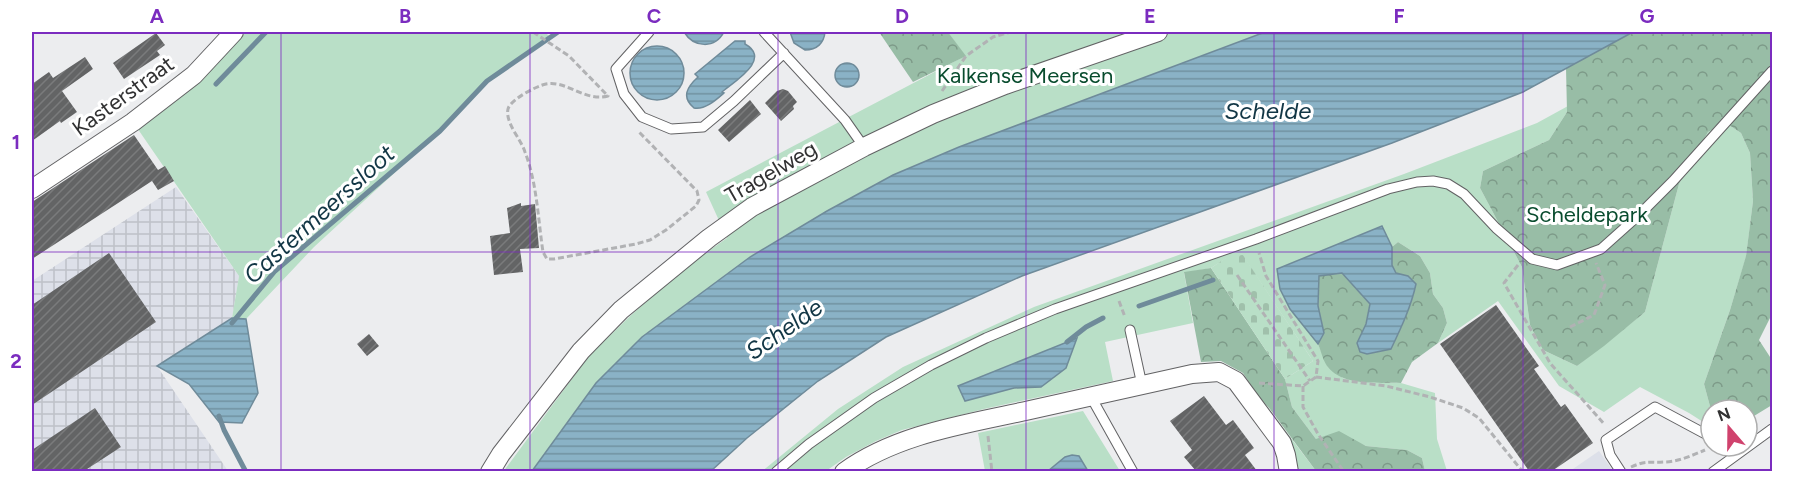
<svg xmlns="http://www.w3.org/2000/svg" width="1804" height="503" viewBox="0 0 1804 503" font-family="Figtree,sans-serif">
<style>
.built{fill:#dde0e9}
.industrial{fill:url(#industrial-grid)}
.green{fill:#b9dfc7}
.forest{fill:url(#forest-crowns)}
.cemetery{fill:url(#cemetery-stones)}
.water{fill:url(#water-rules);stroke:#6f8b9a;stroke-width:1.5}
.lines{fill:none;stroke-linecap:round;stroke-linejoin:round}
.stream{stroke:#6f8b9a;stroke-width:5}
.building{fill:url(#building-hatch)}
.lane-casing{stroke:#626264;stroke-width:11}
.street-casing{stroke:#626264;stroke-width:20}
.path{stroke:#b1b2b4;stroke-width:3;stroke-dasharray:6 3;stroke-linecap:butt}
.lane{stroke:#fff;stroke-width:9}
.street{stroke:#fff;stroke-width:18}
.grid{fill:none;stroke:#7b2cbf;stroke-width:1.5;stroke-opacity:0.55}
.labels{text-anchor:middle;dominant-baseline:central;stroke-width:6;stroke-linejoin:round;paint-order:stroke}
.park-label{font-size:22px;fill:#094c2e;stroke:#fff}
.street-label{font-size:22px;fill:#313132;stroke:#fff}
.water-label{font-size:24px;font-style:italic;fill:#123645;stroke:#fff}
.neatline{fill:none;stroke:#7b2cbf;stroke-width:2}
.grid-label{font-size:20px;text-anchor:middle;font-weight:bold;fill:#7b2cbf}
</style>
<defs>
<pattern id="industrial-grid" width="8" height="8" patternUnits="userSpaceOnUse" patternTransform="scale(1.5)"><rect width="8" height="8" fill="#dde0e9"/><path d="M0 4h8M4 0v8" fill="none" stroke="#bec1c8"/></pattern>
<pattern id="forest-crowns" width="20" height="18" patternUnits="userSpaceOnUse" patternTransform="scale(1.5)"><rect width="20" height="18" fill="#98bda6"/><path d="M2 6a3 3 0 1 1 6 0M12 15a3 3 0 1 1 6 0" fill="none" stroke="#7d9a88"/></pattern>
<pattern id="cemetery-stones" width="16" height="16" patternUnits="userSpaceOnUse" patternTransform="scale(1.5)"><rect width="16" height="16" fill="#b9dfc7"/><path d="M2 7V4a2 2 0 0 1 4 0v3zM10 15v-3a2 2 0 0 1 4 0v3z" fill="#a0c0ab"/></pattern>
<pattern id="water-rules" width="6" height="5" patternUnits="userSpaceOnUse" patternTransform="scale(1.5)"><rect width="6" height="5" fill="#8ab2c6"/><path d="M0 2.5h6" fill="none" stroke="#7191a1"/></pattern>
<pattern id="building-hatch" width="6" height="6" patternUnits="userSpaceOnUse" patternTransform="scale(1.5)"><rect width="6" height="6" fill="#636465"/><path d="M-1 1l2-2M0 6l6-6M5 7l2-2" fill="none" stroke="#7a7b7c"/></pattern>
</defs>
<rect width="100%" height="100%" fill="#ecedef"/>
<path class="built" d="M1599 451 1613 471H1570Z"/>
<path class="industrial" d="M176 187 239 276 232 318 157 366 228 471 32 472V281Z"/>
<path class="green" d="M234 32H545L550 37 487 81 440 131 314 247 246 319 232 318 239 276 133 122Z
M948 32H1265L959 147 893 175 827 211 750 257 642 337 596 383 532 471 503 472 588 357 628 318 679 272 727 238 706 192 965 56Z
M1568 106 1567 112 1549 140 1483 171 1480 188 1522 267 1530 325 1543 350 1577 366 1645 312 1679 184 1708 132 1726 123 1741 133 1750 153 1753 201 1746 257 1730 310 1704 384 1711 410V427L1689 413 1640 387 1604 412 1559 386 1498 301 1438 343 1447 323 1443 308 1433 294 1430 273 1420 256 1398 242 1392 247 1382 226 1290 309 1318 344 1328 367 1343 378 1361 382 1401 383 1435 393 1437 439 1447 471H1425L1422 458 1407 450 1366 446 1353 440 1316 439 1292 407 1285 379 1313 361 1239 250 1211 268 1184 273 1193 323 1105 342 1113 381 984 409 902 430 876 441 846 457 826 471 761 472 838 409 903 367 1034 307 1404 174 1537 123Z
M1244 382 1249 383 1316 471H1296Z
M1083 411 1120 471H985L978 433Z"/>
<path class="forest" d="M879 32H948L966 56 913 82Z
M1633 32H1772V232L1771 236V316L1759 340 1772 360V405L1754 416 1747 415V410H1711L1704 384 1730 310 1746 256 1753 201 1750 153 1741 133 1726 123 1708 132 1679 184 1645 312 1604 346 1577 366 1543 350 1530 325 1522 267 1480 188 1483 171 1549 140 1567 112 1566 68Z
M1398 242 1420 256 1430 273 1433 294 1443 308 1447 323 1438 343 1412 362 1401 383C1378 382 1343 387 1327 366 1323 360 1321 351 1318 344L1324 332 1318 306 1319 275 1342 273 1370 303 1366 324 1357 343 1391 349 1402 325 1413 297 1408 276 1396 273 1392 265V247Z
M1211 268 1285 379 1292 407 1316 439 1339 431 1366 446 1407 450 1422 458 1425 471H1316L1270 409 1258 396 1243 373 1221 361 1201 362 1184 272Z"/>
<path class="cemetery" d="M1239 249 1313 361 1285 379 1211 268Z"/>
<path class="water" d="M684 32H724C715 49 694 48 684 32Z
M790 32H825C824 43 817 50 805 50L794 43Z
M1265 32H1633L1523 92 1392 143 1022 276 886 337 818 381 747 438 711 471H532L596 383 642 337 750 257 827 211 893 175 959 147Z
M735 41H745V44C772 59 735 81 722 92L724 93C716 100 705 110 694 108 681 97 687 87 698 77L695 74Z
M630 73a27 27 0 1 1 54 0a27 27 0 1 1-54 0Z
M835 75a12 12 0 1 1 24 0a12 12 0 1 1-24 0Z
M1382 226 1392 247V265L1396 273 1408 276 1416 284C1411 307 1401 328 1391 349L1367 354 1360 352 1357 343 1366 324 1370 304 1342 273 1319 276 1318 306 1324 333 1318 344 1290 309 1280 289 1277 269Z
M232 318 246 319 258 393 242 423 219 422 189 384 157 366Z
M1077 338 1066 368 1041 387 1014 388 965 401 958 386Z
M1072 455 1079 456 1088 471H1048L1065 457Z"/>
<g class="lines">
<path class="stream" d="M216 84 266 32
M1139 306 1213 280
M232 323 275 271 440 131 487 81 558 32
M1067 342 1086 327 1103 318
M219 416 224 430 246 472"/>
</g>
<path class="building" d="M156 33 165 45 157 51 160 55 124 79 113 63Z
M85 57 93 69 62 91 77 112 61 123 60 121 32 141V84L49 72 53 78Z
M783 89 788 91 797 102 793 106 794 109 781 121 765 103 777 91Z
M750 100 761 114 729 142 718 130Z
M134 135 158 170 165 166 174 181 158 190 152 181 32 259V202Z
M521 203V206L535 204 539 248 520 249 523 272 494 275 490 236 510 233 507 208Z
M109 253 156 322 32 405V305Z
M1496 305 1539 366 1534 369 1561 407 1565 404 1593 443 1552 471H1529L1440 344Z
M369 334 379 346 367 356 357 344Z
M1204 396 1226 425 1233 420 1254 448 1245 455 1257 471H1196L1184 457 1192 450 1170 421Z
M95 408 121 447 84 471H32V450Z"/>
<g class="lines">
<defs>
<path id="lane" d="M649 32 616 69 624 94 642 117 671 129 703 127 734 101 784 53
M764 32 845 120 864 147
M1130 330 1142 385
M1091 397 1133 472
M1726 446 1738 452
M776 472 809 444 874 398 931 365 986 338 1055 309 1256 239 1388 189 1417 182 1433 181 1448 184 1464 194 1496 228 1532 259 1557 265 1601 249 1639 215 1673 181 1772 71
M1621 472 1610 455 1606 440 1655 407 1711 437
M1713 472 1772 429"/>
<path id="street" d="M32 189 133 122 194 75 234 32
M490 472 501 454 581 351 621 310 709 238 752 207 864 147 933 114 1005 85 1158 32
M844 472C898 433 968 424 1030 410 1084 398 1138 386 1192 374L1219 372 1236 381 1282 443 1286 455 1289 472"/>
</defs>
<use href="#lane" class="lane-casing"/>
<use href="#street" class="street-casing"/>
<path class="path" d="M533 32 569 56 608 96C584 102 567 80 546 84 536 86 510 100 508 109 505 123 521 139 525 152 537 183 538 219 543 252L547 259H554L636 244 650 240 666 230 696 206 699 200 697 191 638 131
M942 91 966 56 993 37 1011 32
M1518 265 1504 283 1550 363 1605 425
M1237 275 1310 381
M1119 301 1125 317
M1570 327 1594 315 1605 285 1596 263
M1316 377 1386 386 1430 397 1463 408 1479 418 1523 472
M1259 383 1303 386 1316 377 1318 361 1266 276 1259 253
M1303 386V407L1318 434 1344 472
M988 436 992 472
M1631 467C1647 460 1648 463 1664 462 1678 462 1693 455 1705 450"/>
<use href="#lane" class="lane"/>
<use href="#street" class="street"/>
</g>
<path class="grid" d="M281 32V472M530 32V472M778 32V472M1026 32V472M1274 32V472M1523 32V472M32 252H1772"/>
<g class="labels">
<g class="park-label">
<text x="1025" y="75">Kalkense Meersen</text>
<text x="1587" y="214">Scheldepark</text>
</g>
<g class="street-label">
<text transform="translate(123 96) rotate(-36)">Kasterstraat</text>
<text transform="translate(771 172) rotate(-30)">Tragelweg</text>
</g>
<g class="water-label">
<text x="1268" y="110">Schelde</text>
<text transform="translate(319 214) rotate(-42)">Castermeerssloot</text>
<text transform="translate(784 329) rotate(-35)">Schelde</text>
</g>
</g>
<rect width="1804" height="503" fill="none" stroke="#ffffff" stroke-width="66"/>
<g transform="translate(1729 428) rotate(340)"><circle r="28" fill="#ffffff" stroke="#adadad" stroke-width="1.5"/>
<path d="M0-4.5L10 22L0 15L-10 22Z" fill="#d0426d"/>
<text y="-9" font-size="16" font-weight="bold" text-anchor="middle" fill="#313132">N</text>
</g>
<rect x="33" y="33" width="1738" height="437" class="neatline"/>
<g class="grid-label">
<text x="157" y="23">A</text>
<text x="405" y="23">B</text>
<text x="654" y="23">C</text>
<text x="902" y="23">D</text>
<text x="1150" y="23">E</text>
<text x="1399" y="23">F</text>
<text x="1647" y="23">G</text>
<text x="16" y="149">1</text>
<text x="16" y="368">2</text>
</g>
</svg>
